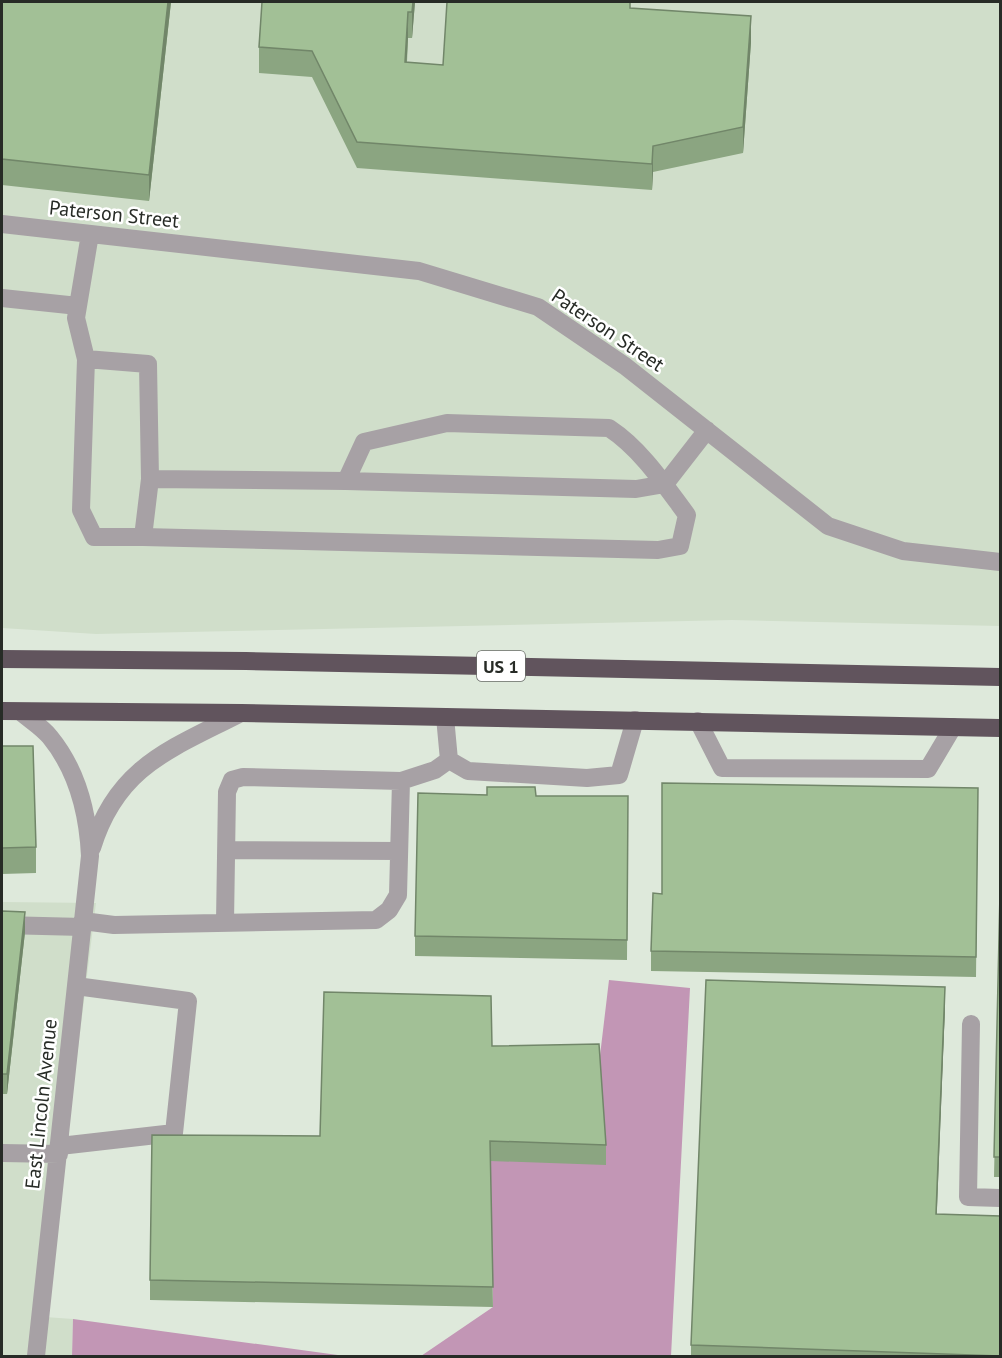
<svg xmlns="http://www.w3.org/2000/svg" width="1002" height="1358" viewBox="0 0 1002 1358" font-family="'PT Sans',sans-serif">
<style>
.built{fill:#d0deca}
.forest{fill:#c296b5}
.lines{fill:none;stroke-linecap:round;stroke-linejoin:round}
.minor{stroke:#a7a1a5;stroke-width:18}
.highway{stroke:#61545d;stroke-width:18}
.wall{fill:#8ba581}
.shaded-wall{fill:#718669}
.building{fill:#a2c096;stroke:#718669;stroke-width:1.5}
.labels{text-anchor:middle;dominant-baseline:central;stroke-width:5;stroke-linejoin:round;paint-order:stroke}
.shield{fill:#fff;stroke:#686b67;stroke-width:1.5}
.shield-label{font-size:18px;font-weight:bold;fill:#272b26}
.street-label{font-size:20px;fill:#272b26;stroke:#fff}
</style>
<rect width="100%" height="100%" fill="#dee9db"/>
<path class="built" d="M2 2H1000V626L732 620 96 634 2 628Z
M2 902 96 903 45 1317 73 1319 72 1356H2Z"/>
<path class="forest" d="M609 980 690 988 671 1356H421L493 1307 490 1161 599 1064Z
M73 1319 345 1356H72Z"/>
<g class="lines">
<path class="minor" d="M2 224 419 271 538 307 625 366 828 526 903 551 1000 562
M2 298 78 306
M86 359 148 364 150 479 346 481 364 442 447 423 609 428C641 449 664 484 687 515L680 546 658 550 143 537H94L81 510Z
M86 359 76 318 90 234
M346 481 636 489 665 484 707 430
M143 537 150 479
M21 712C30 720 42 727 50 737 77 770 88 814 90 856L36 1356
M445 717 449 760
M698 721 722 768 928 769 953 727
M449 760 468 771 587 778 619 775 635 720
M92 848C117 766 171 749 241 713
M227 850 399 851
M83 921 114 925 376 920 389 910 398 895 401 781
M225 922 227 792 232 780 243 777 401 781 435 770 449 760
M2 925 83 927
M971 1024 968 1197 1000 1198
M60 1146 174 1133 188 1001 76 986
M2 1153 59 1154"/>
<path class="highway" d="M2 659 246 661 1000 677
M2 711 241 713 1000 728"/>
</g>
<path class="wall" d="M2 2H171L149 201 2 185Z
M262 2H415L412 38H408L407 62 443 65 631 8 751 42 743 153 653 172 652 190 357 168 312 77 259 73V47Z
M2 746 36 847V873L2 874Z
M978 788 976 977 651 971V951L662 894Z
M536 796H628L627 960 415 956V936Z
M1000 893V1177H994Z
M2 911 25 932 7 1094H2Z
M945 1007 936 1214 1000 1216V1356H691V1345Z
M492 1046 606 1145V1165L490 1161 493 1307 150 1300V1280L320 1136Z"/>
<path class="shaded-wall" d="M168 2H171L149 201V175Z
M413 2H415L412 38V12Z
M408 12V38L405 88V62Z
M751 16V42L743 153V127Z
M653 146V172L652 190V164Z
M25 912V932L7 1094V1074Z
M945 987V1007L936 1234V1214Z"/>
<path class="building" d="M2 2H168L149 175 2 159Z
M262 2H413L412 12H408L405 62 443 65 447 2H630V8L751 16 743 127 653 146 652 164 357 142 312 51 259 47Z
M2 746H33L36 847 2 848Z
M662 783 978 788 976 957 651 951 653 893 662 894Z
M487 787H535L536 796H628L627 940 415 936 418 793 487 795Z
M1000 893V1157H994Z
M2 911 25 912 7 1074H2Z
M706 980 945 987 936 1214 1000 1216V1356L691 1345Z
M324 992 491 996 492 1046 599 1044 606 1145 490 1141 493 1287 150 1280 152 1135 320 1136Z"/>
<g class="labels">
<rect class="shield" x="477" y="651" width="48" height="30" rx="4.5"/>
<g class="shield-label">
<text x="501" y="666">US 1</text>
</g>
<g class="street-label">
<text transform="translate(114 214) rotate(6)">Paterson Street</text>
<text transform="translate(608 330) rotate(34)">Paterson Street</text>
<text transform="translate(41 1104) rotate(-84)">East Lincoln Avenue</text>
</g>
</g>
<rect width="1002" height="1358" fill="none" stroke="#272b26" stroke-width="6"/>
</svg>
